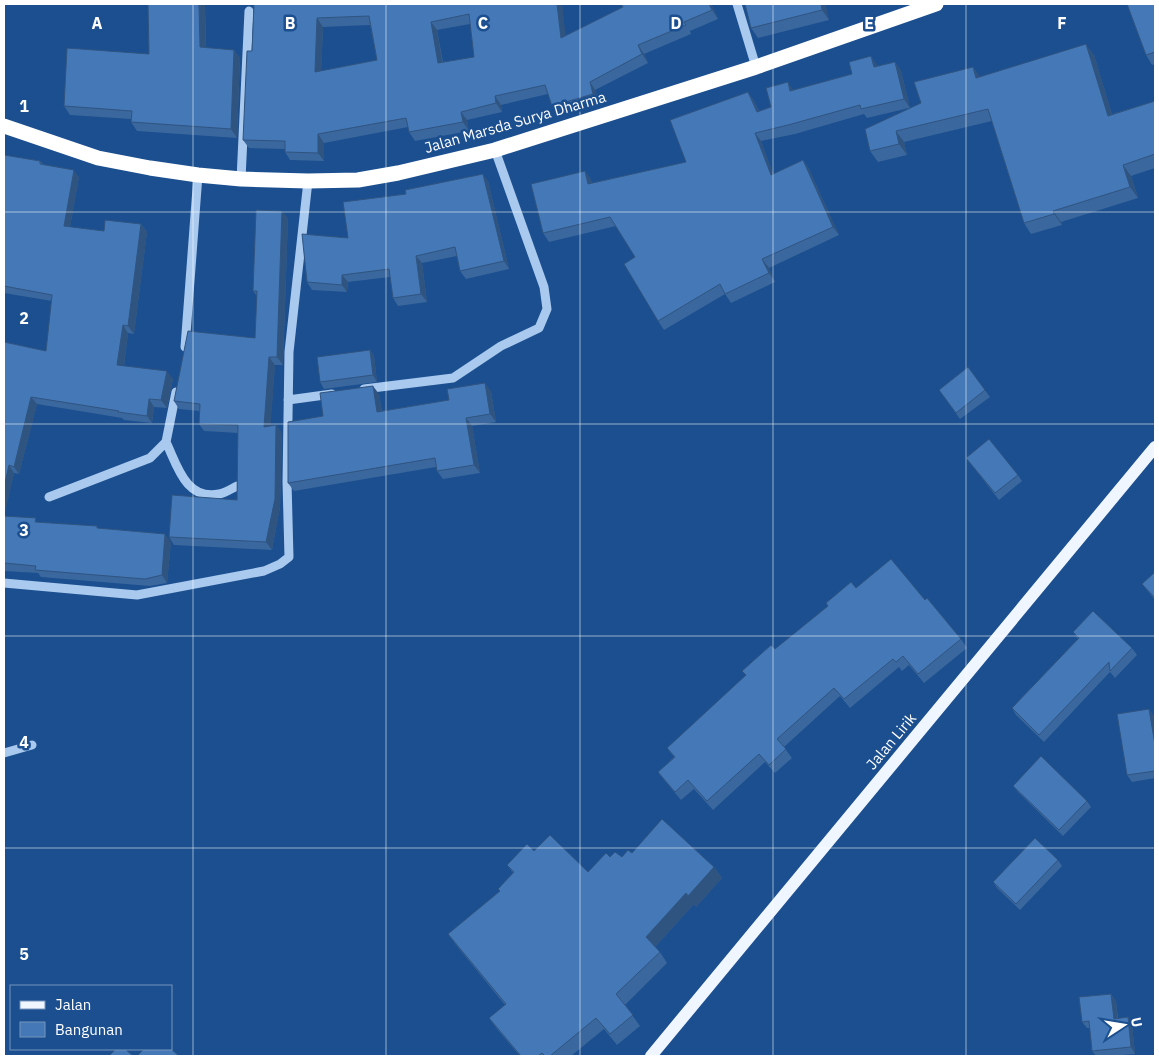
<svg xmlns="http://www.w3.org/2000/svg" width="1159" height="1060" viewBox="0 0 1159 1060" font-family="'IBM Plex Sans',sans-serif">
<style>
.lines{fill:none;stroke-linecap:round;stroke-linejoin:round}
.minor{stroke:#a9c9ee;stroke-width:9}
.major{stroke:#f0f6ff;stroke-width:12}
.highway{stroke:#fff;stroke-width:15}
.wall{fill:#3a679d;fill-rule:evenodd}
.shaded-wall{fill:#305480}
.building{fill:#4478b7;stroke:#305480;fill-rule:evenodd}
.grid{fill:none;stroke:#fff;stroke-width:1;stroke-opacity:0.55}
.labels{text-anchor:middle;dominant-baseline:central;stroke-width:5;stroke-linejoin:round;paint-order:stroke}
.street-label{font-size:15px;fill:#fff;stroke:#1b4f8f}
.grid-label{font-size:16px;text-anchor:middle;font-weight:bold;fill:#fff;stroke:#1b4f8f;stroke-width:5;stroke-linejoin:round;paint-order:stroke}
</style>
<rect width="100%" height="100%" fill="#1b4f8f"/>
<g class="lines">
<path class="minor" d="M737 4 756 67
M241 179 249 11
M185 347 198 175
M364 389 453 378 501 346 539 328 547 309 544 287 495 150
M288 400 332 394
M166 442C177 465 186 501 219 494 225 493 231 489 237 486
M49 497 150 458 166 442 176 392
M4 583 137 595 264 571 280 564 289 557 287 482 289 352 308 181
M4 753 32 745"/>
<path class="major" d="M651 1056 1155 447"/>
<path class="highway" d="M4 126 98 158 150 168 198 175 241 179 308 181 358 180 398 173 495 150 756 67 936 4"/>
</g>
<path class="wall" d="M148 4H205L206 48 234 50 240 58 237 138 137 131 131 122V119L70 115 64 106 149 54Z
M254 4H562L565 36 623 7 621 4H711L718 19 690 31 691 34 644 54 648 63 595 90 599 102 557 114 552 106 548 94 501 105 502 112 467 120 469 131 415 141 409 132 408 127 324 143V161L290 160 285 152V149L249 148 243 140 252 51ZM470 24 474 57 443 62 437 30ZM370 25 377 60 321 71 323 27Z
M745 4H825L829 20 758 38 751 28Z
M1155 4V64L1152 65 1146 55Z
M1094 55 1112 114 1155 101V168L1131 176 1138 198 1061 222 1062 225 1031 234 1024 223 992 121 904 142 907 155 878 162 870 151 909 108 867 118 864 114 795 134 761 141 773 174 803 160 809 169 839 235 769 268 775 282 731 303 725 294 664 330 658 321 635 257 616 226 549 242 543 233 585 171 591 180 592 183 686 162 748 92 754 101 759 111 771 107 793 90 852 74 877 65 878 66 895 62 901 71 910 108 921 103 973 67 980 77Z
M4 155 40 161 43 164 79 177 70 227 104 231 141 224 147 232 134 334 128 333 124 366 173 379 167 408 154 407 152 423 124 420 122 418 37 404 19 474 14 473 4 516 38 522 98 528 171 542 167 583 150 586 41 577 38 573 4 571V342L46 351 52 301 4 293Z
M488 181 509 269 466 279 460 271 457 256 422 263 427 302 398 306 393 298 390 277 348 282 347 292 312 290 307 282 406 194Z
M288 218 283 365H275L270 426 276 425 282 433 280 507 272 550 174 545 169 537 237 500 238 433 204 431 199 424V411L179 409 174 401 255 338 257 296 253 291Z
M370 350 374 356 377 382 324 389 320 382Z
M968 367 990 397 960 419 939 390Z
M491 391 496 422 472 426 480 473 443 479 437 471 436 467 294 491 288 483 323 416 379 394 382 411 449 400Z
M966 458 1018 475 1022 481 999 500Z
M1155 572V600L1142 584Z
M856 588 925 600 961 639 967 648 924 683 909 665 902 671 899 667 850 708 840 696 784 747 792 758 775 773 765 762 713 810 694 789 681 800 664 780 658 772 674 757 667 748 746 676 742 671 775 649Z
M1073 632 1132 648 1137 655 1115 678 1110 672 1044 742 1016 715 1012 708 1078 639Z
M1149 709 1154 716 1155 724V778L1132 782 1127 775Z
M1013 786 1087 801 1091 807 1063 836 1018 792Z
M534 851 588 872 610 857H622L632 853 714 867 722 878 696 907 694 904 655 947 660 952 667 963 625 1005 640 1026 617 1045 604 1029 571 1056H520L497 1029 489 1018 505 1005 456 945 448 934 500 891 498 889 513 873 507 865Z
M1058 860 1062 866 1020 910 997 888 993 882Z
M1111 994 1116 1001 1118 1018 1132 1024 1135 1054 1110 1056H1096L1092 1051 1090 1028H1087L1082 1022Z"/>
<path class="shaded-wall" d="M199 4H205L206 56 200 47Z
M557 4H562L567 47 561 38Z
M709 4H711L718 19 712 10Z
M821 4H825L829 20 822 10Z
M317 18 323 27 321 80 315 72Z
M431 22 437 30 444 72 438 63Z
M1086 44 1094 55 1116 127 1108 116Z
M638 45 644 54 648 63 642 54Z
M234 50 240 58 237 138 231 129Z
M871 56 877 65 880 76 874 67Z
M895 62 901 71 910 108 904 99Z
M973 67 981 78H976Z
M590 82 595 90 599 102 593 94Z
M788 82 794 91H790Z
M748 92 754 101 763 120 757 112Z
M495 96 501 105 502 112 496 103Z
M461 112 467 120 469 131 463 122Z
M896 131 904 142 907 155 899 144Z
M755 133 761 141 777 184 771 175Z
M318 134 324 143V161L318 153Z
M803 160 809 169 839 235 833 227Z
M1123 165 1131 176 1138 198 1130 187Z
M74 170 79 177 69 233 64 226Z
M585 171 591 180 594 193 588 184Z
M483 174 488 181 509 269 504 261Z
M282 211 288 218 283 365 277 357Z
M1053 211 1061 222 1062 225 1054 214Z
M141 224 147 232 134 334 128 326Z
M416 256 422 263 427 302 421 294Z
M762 259 769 268 775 282 769 273Z
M342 275 348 282 347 292 342 285Z
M123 325 128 333 123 373 117 365Z
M370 350 374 356 377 382 373 375Z
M269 357 275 365 270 435 264 427Z
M167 371 173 379 167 408 161 400Z
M485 383 491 391 496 422 490 414Z
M373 386 379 394 383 420 377 412Z
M31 397 37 404 19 474 14 467Z
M149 399 154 407 152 423 147 416Z
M466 418 472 426 480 473 474 465Z
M276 425 282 433 280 507 272 550 266 542Z
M9 465 14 473 4 518V487Z
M165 534 171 542 167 583 162 575Z
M1149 709 1154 716 1155 724V745Z
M714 867 722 878 696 907 688 896Z
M686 893 694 904 654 948 646 937Z
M1111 994 1116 1001 1118 1025 1114 1019Z
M1128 1017 1132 1024 1135 1054 1131 1047Z"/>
<path class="building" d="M148 4H199L200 47 234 50 231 129 131 122 132 111 64 106 67 48 149 54Z
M254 4H557L561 38 623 7 621 4H709L712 10 684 22 686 25 638 45 642 54 590 82 593 94 552 106 545 85 495 96 496 103 461 112 463 122 409 132 406 118 318 134V153L285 152V141L243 140 247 51H252ZM469 14 474 57 438 63 431 22ZM369 16 377 60 315 72 317 18Z
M745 4H821L822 10 751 28Z
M1127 4H1155V52L1146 55Z
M1086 44 1108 116 1155 101V154L1123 165 1130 187 1053 211 1054 214 1024 223 988 109 896 131 899 144 870 151 865 129 921 103 914 82 973 67 976 78Z
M871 56 874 67 895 62 904 99 861 109 860 105 788 125 755 133 771 175 803 160 833 227 762 259 769 273 725 294 720 284 658 321 624 264 635 257 610 217 543 233 531 184 585 171 588 184 686 162 670 120 748 92 757 112 771 107 766 88 788 82 790 91 852 74 849 62Z
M4 155 40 161V164L74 170 64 226 104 231 105 220 141 224 128 326 123 325 117 365 167 371 161 400 149 399 147 416 118 412 119 411 31 397 14 467 9 465 4 487V342L46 351 52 295 4 286Z
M483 174 504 261 460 271 455 247 416 256 421 294 393 298 389 269 342 275V285L307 282 302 234 348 238 343 202 406 194 405 190Z
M256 210 282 211 277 357H269L264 427 276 425 275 499 266 542 169 537 172 495 237 500 238 425 199 424 200 404 174 401 188 331 255 338 257 291H253Z
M370 350 373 375 320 382 317 357Z
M968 367 985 390 956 413 939 390Z
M485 383 490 414 466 418 474 465 437 471 435 458 288 483V422L323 416 320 393 373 386 377 412 449 400 447 389Z
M989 439 1018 475 995 493 966 458Z
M4 516 36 518 35 522 97 526V528L165 534 162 575 145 579 35 570 36 566 4 563Z
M891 559 925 600 927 598 961 639 918 674 903 656 896 662 893 659 844 699 834 688 777 739 786 749 769 765 759 754 707 801 688 780 675 792 658 772 675 757 667 748 746 675 742 671 771 645 775 649 828 606 826 603 851 582 856 588Z
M1155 572V598L1142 584Z
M1093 611 1132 648 1110 671 1109 662 1039 735 1012 708 1079 638 1073 632Z
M1149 709 1155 745V771L1127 775 1117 714Z
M1041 756 1087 801 1059 830 1013 786Z
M662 819 714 867 688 896 686 893 646 937 660 952 616 994 633 1015 610 1034 596 1018 550 1056H545L542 1053 538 1056H521L489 1018 506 1004 448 934 500 891 498 889 514 872 507 865 527 844 534 851 550 835 588 872 606 853 610 857 615 852 622 857 628 850 632 853Z
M1035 838 1058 860 1016 904 993 882Z
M1111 994 1114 1019 1128 1017 1131 1047 1092 1051 1089 1021 1082 1022 1079 997Z
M116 1049H125L133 1056H109Z
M144 1049H171L179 1056H137Z"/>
<path class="grid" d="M193 4V1056M386 4V1056M580 4V1056M773 4V1056M966 4V1056M4 212H1155M4 424H1155M4 636H1155M4 848H1155"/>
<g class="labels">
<g class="street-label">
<text transform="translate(515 122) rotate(-16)">Jalan Marsda Surya Dharma</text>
<text transform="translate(891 741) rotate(-50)">Jalan Lirik</text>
</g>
</g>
<g class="grid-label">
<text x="97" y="29">A</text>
<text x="290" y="29">B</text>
<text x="483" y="29">C</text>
<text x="676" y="29">D</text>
<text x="869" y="29">E</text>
<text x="1062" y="29">F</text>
<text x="24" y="112">1</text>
<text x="24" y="324">2</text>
<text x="24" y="536">3</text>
<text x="24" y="748">4</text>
<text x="24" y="960">5</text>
</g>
<rect width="1159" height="1060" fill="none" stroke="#ffffff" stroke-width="10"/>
<rect x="10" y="985" width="162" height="65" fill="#1b4f8f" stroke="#7695bc"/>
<rect x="20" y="1001" width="25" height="8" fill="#f0f6ff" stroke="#7695bc"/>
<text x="55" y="1010" font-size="15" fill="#ffffff">Jalan</text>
<rect x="20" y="1022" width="25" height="15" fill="#4478b7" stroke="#7695bc"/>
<text x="55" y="1035" font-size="15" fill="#ffffff">Bangunan</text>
<g transform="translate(1124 1025) rotate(78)" stroke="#1b4f8f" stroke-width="4" paint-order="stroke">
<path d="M0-4L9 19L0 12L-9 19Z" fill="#ffffff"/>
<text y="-8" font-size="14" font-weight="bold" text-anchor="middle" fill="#ffffff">U</text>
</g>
</svg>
